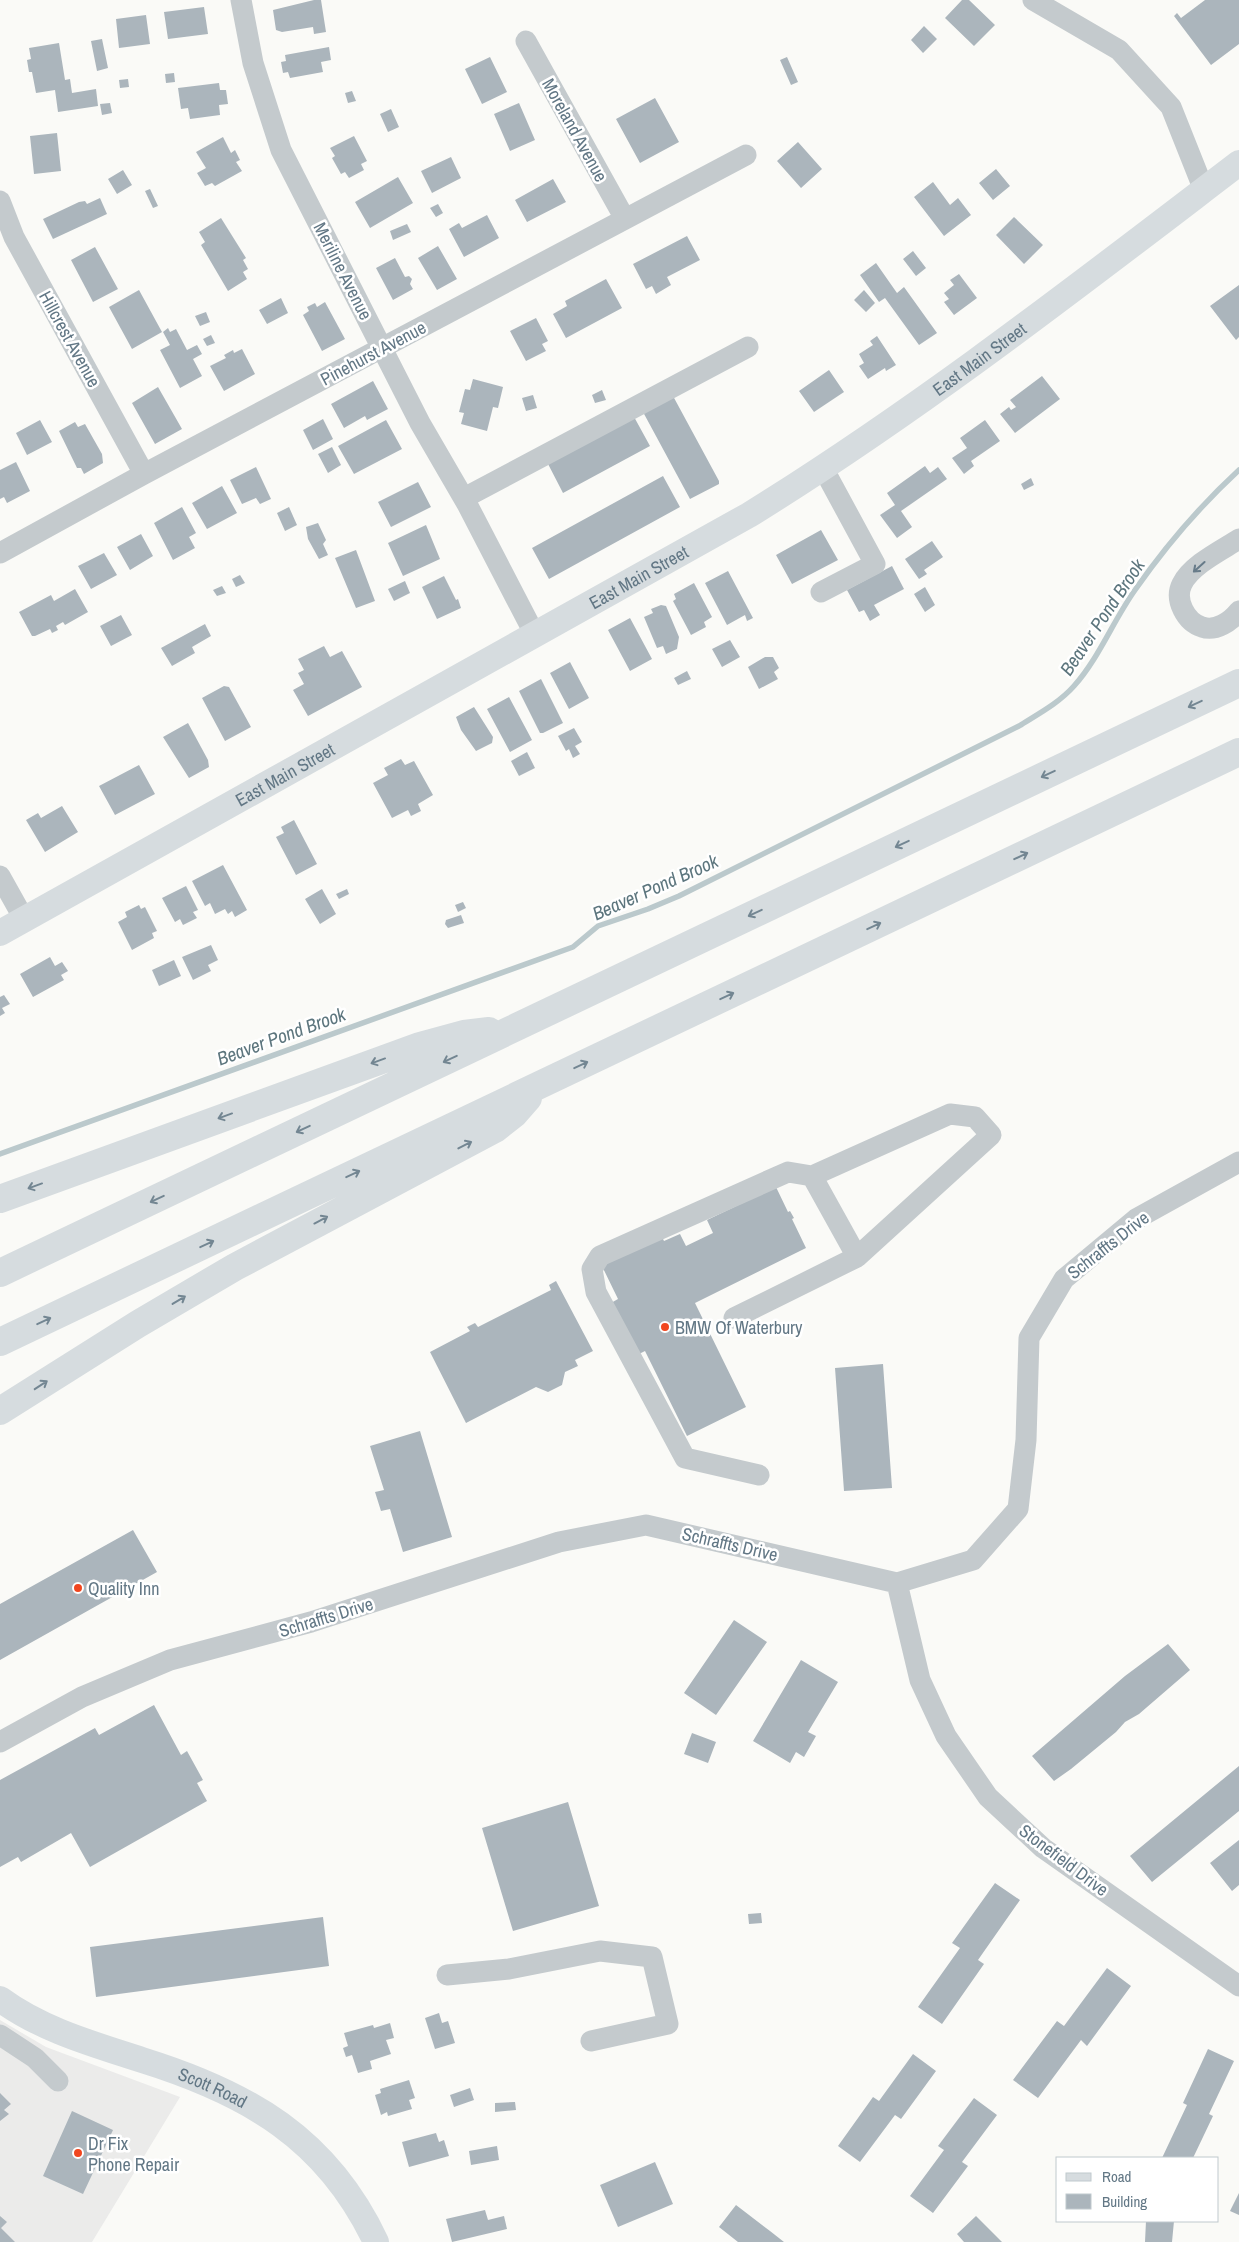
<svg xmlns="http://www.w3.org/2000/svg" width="1239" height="2242" viewBox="0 0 1239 2242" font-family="'Archivo Narrow',sans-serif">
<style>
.built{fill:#ebebea}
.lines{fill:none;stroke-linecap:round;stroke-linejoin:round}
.stream{stroke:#bbc9cc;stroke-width:5.5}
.building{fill:#abb5bc}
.minor{stroke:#c4cacd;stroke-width:21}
.major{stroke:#d6dcdf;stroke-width:26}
.highway{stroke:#d6dcdf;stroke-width:28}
.oneway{stroke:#677b89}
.oneway2{stroke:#738692}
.poi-dot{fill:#f1461f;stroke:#fff;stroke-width:2}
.labels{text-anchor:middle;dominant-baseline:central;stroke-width:5;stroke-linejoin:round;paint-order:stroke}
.street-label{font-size:18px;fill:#627785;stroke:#fff}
.poi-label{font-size:18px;fill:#627785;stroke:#fff;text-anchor:start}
.water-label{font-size:19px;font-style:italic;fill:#5d767e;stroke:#fff}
</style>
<rect width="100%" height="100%" fill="#fafaf7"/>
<path class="built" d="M0 2020 46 2047 180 2097 92 2242H0Z"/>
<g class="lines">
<path class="stream" d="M0 1154 573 947 598 926 648 909 679 896 1019 726C1038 714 1059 703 1074 686 1099 658 1113 621 1135 590 1165 547 1200 506 1239 470"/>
</g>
<path class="building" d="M314 0H321L326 32 314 34 313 27 282 32 276 30 273 10Z
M962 0H969L995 25 974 46 945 18Z
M1205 0H1239V44L1211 65 1174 16 1177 13 1181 18Z
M204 7 208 34 168 39 164 12Z
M146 15 150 44 119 48 116 19Z
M924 26 937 39 923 53 911 40Z
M102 39 108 68 97 71 91 41Z
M59 43 65 80 70 79 72 93 96 89 98 106 58 112 55 90 36 93 32 72H29L27 60 31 59 29 48Z
M329 47 331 60 321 62 323 72 290 78 288 72 283 73 281 62 286 61 285 55Z
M490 57 507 92 482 104 465 69Z
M787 57 798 82 791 85 780 60Z
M174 73 175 82 166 83 165 74Z
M128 79 129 87 120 88 119 80Z
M219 83 220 90H226L228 104 219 105 220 115 190 119 188 108 181 109 178 88Z
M352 91 356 101 348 103 345 93Z
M655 98 679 142 640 163 616 119Z
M110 103 112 113 102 115 100 104Z
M519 103 535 140 510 151 494 114Z
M391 109 399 127 388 132 380 114Z
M57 133 61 171 34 174 30 136Z
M354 136 367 161 361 164 364 170 349 178 345 172 341 174 332 158 335 156 330 148Z
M223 137 231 153 235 150 240 160 236 162 242 171 215 186 212 183 205 186 197 173 206 168 196 152Z
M798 142 822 169 801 188 777 161Z
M451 157 461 178 432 193 421 171Z
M996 169 1010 186 993 200 979 183Z
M123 170 132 185 117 194 108 179Z
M398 177 413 203 370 228 355 202Z
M553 179 566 202 527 222 515 200Z
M933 182 950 205 958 198 971 215 944 236 914 197Z
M150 189 158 206 153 208 145 191Z
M100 198 107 214 53 239 43 219 79 202 85 201 87 204Z
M438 204 443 213 436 217 430 208Z
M487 215 499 238 464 257 449 229 459 223 462 228Z
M1014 217 1043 245 1024 264 996 235Z
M221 218 246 258 243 260 248 269 243 272 247 279 228 291 201 245 205 242 199 232Z
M407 224 411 232 393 240 390 231Z
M687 236 700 260 667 277 671 285 656 294 652 286 646 289 633 264Z
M438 246 457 279 437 290 418 258Z
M95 247 118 289 93 302 71 260Z
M913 251 926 268 916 276 903 259Z
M395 258 405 277 409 276 412 279 410 284 413 289 393 300 376 268Z
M876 263 897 293 904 287 937 333 919 345 885 298 879 302 860 275Z
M959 274 977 298 954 315 944 302 949 299 944 293 954 285 950 280Z
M606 279 622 308 566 338 553 314 567 306 565 301Z
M1239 285V337L1236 340 1210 306Z
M139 290 162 332 132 349 109 307Z
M864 290 875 303 866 312 854 300Z
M281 298 288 313 267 324 259 310Z
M325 302 345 339 322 351 303 315 309 311 307 307 315 303 317 307Z
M206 312 210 322 200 326 195 316Z
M536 318 548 341 542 344 546 351 526 361 510 331Z
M168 328 170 332 176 329 187 350 197 345 202 354 193 359 202 376 180 388 160 350 170 345 163 332Z
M211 335 215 343 207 346 203 339Z
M877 336 896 365 886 371 885 368 868 379 859 366 864 363 859 354 873 345 870 341Z
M242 349 255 374 224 391 210 366 226 358 224 355 233 350 234 353Z
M829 370 844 392 814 412 799 391Z
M1042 376 1060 399 1015 433 1000 414 1009 407 1011 410 1016 407 1010 400Z
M473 379 503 387 498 408 493 407 487 431 461 424 464 413 459 412 465 389 470 390Z
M373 381 388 409 367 420 365 416 344 428 331 404Z
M158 387 182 429 155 444 132 403Z
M602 390 606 400 595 403 592 395Z
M533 395 537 408 526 411 522 398Z
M673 396 719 481V484L690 499 643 412Z
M633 415 650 446 563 493 547 462Z
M323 419 333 439 313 450 303 430Z
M40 420 52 442 27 455 16 433Z
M386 420 402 449 354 474 338 446Z
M985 420 1000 441 971 461 974 466 964 474 952 458 967 448 960 438Z
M75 422 78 427 85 424 102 454 103 463 84 474 81 468H77L59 431Z
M332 447 341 465 328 473 318 454Z
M16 462 30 491 7 503 4 497 0 499V470Z
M925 466 930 473 938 467 947 479 901 511 912 527 897 538 880 515 895 505 887 493Z
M256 467 271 499 260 504 256 498 242 504 230 480Z
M663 476 680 507 549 579 532 548Z
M1031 478 1034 485 1024 490 1021 484Z
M418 482 431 507 391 527 378 502Z
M222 486 237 513 207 529 192 503Z
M182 507 196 533 189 537 195 548 173 560 154 523Z
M289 507 297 525 285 531 277 513Z
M318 523 326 540 323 544 328 555 319 559 308 539 306 527Z
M426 525 440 559 403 576 388 543Z
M821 530 838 560 792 584 776 555Z
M141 534 153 556 130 570 117 547Z
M932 541 943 557 924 570 927 574 919 579 905 559Z
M356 550 375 601 356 608 335 558Z
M104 553 117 575 91 589 78 566Z
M892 566 904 589 874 605 880 615 870 621 864 610 859 612 847 590Z
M728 571 753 618 747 621 745 615 727 625 705 583Z
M240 575 245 583 236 587 232 579Z
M444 576 456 600 458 599 461 608 437 619 422 587Z
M405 581 410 593 394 601 388 589Z
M694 583 712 617 704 622 706 627 691 635 673 601 676 599 674 594Z
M222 586 226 593 217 596 213 590Z
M925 587 935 605 925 612 914 594Z
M75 589 88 612 65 625 63 622 56 626 58 630 52 633 50 629 35 636H32L19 612 51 595 54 601Z
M661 605 666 606 679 637 677 649 666 654 663 646 657 648 644 617 653 613 651 609Z
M121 615 132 635 111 646 100 626Z
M630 618 652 659 630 671 608 630Z
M205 624 211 636 192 647 195 653 172 666 161 648Z
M730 640 740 657 722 667 712 649Z
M324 646 330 657 342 651 362 687 308 716 293 690 304 684 298 673 304 670 298 659Z
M765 657H773L779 668 774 672 778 679 759 689 748 667Z
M570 662 589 698 569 709 550 673Z
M687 671 691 679 678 685 674 678Z
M541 679 563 723 543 733H540L519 691Z
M224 686 229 687 251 727 225 741 202 698Z
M509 697 532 740 510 752 487 709Z
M474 707 493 737 492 743 476 751 461 730 456 717Z
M188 723 208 760 209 767 189 778 163 737Z
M574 728 582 742 575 746 580 754 573 758 569 749 566 751 558 736Z
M527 752 535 768 519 776 511 761Z
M401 759 405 765 414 761 433 795 418 804 421 811 411 816 408 810 392 818 373 783 388 775 384 768Z
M139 765 155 794 115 815 99 786Z
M62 806 78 832 45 852 26 820 38 813 41 818Z
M294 820 317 864 296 875 276 837 284 833 281 827Z
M223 865 247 910 235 917 232 911 228 914 225 909 215 914 210 903 205 906 192 881Z
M186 886 198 910 193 912 197 918 183 925 180 919 175 922 162 898Z
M322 889 336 914 320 924 305 899Z
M347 889 349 894 339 899 336 894Z
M463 902 466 908 458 912 455 905Z
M139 905 141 909 145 907 157 931 152 933 154 938 132 950 118 922 127 917 125 912Z
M461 915 464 923 448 928 445 924 446 920Z
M211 945 218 960 208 965 211 971 193 980 182 957Z
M50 957 55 966 62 962 68 971 61 975 64 980 33 997 20 974Z
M174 960 181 976 159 986 152 970Z
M4 995 10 1004 2 1008 5 1013 0 1016V997Z
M776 1187 788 1212 790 1211 794 1218 792 1219 806 1248 695 1303 746 1407 687 1436 645 1351 637 1355 611 1303 618 1299 600 1262 660 1233 664 1241 680 1234 686 1246 713 1233 707 1220Z
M556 1281 593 1351 575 1360 578 1366 565 1372 562 1385 548 1392 536 1387 466 1423 430 1352 470 1331 467 1327 475 1323 478 1327 551 1290 549 1285Z
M883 1364 892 1488 844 1491 835 1368Z
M420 1431 452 1537 403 1552 390 1509 381 1511 375 1492 384 1490 370 1446Z
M133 1530 157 1572 0 1660V1604Z
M734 1620 767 1642 716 1715 684 1693Z
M1168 1644 1190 1670 1139 1714 1125 1722 1116 1732 1071 1769 1054 1781 1032 1756 1125 1676Z
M801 1660 838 1682 808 1732 816 1736 804 1757 796 1752 790 1763 753 1741Z
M154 1705 181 1755 187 1751 203 1780 197 1783 207 1801 90 1867 71 1833 21 1862 18 1857 0 1867V1780L95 1728 99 1735Z
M692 1733 716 1742 708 1763 684 1754Z
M1239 1766V1811L1152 1882 1130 1856Z
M568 1802 599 1906 513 1931 482 1828Z
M1239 1840V1885L1232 1891 1210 1863Z
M995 1883 1020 1900 978 1960 984 1964 942 2024 918 2007 960 1948 952 1943Z
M761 1913 762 1923 749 1924 748 1914Z
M323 1917 329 1966 96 1997 90 1947Z
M1107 1968 1131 1986 1087 2046 1081 2040 1038 2098 1013 2080 1057 2021 1064 2026Z
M439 2013 442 2023 448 2021 455 2043 435 2049 425 2018Z
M390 2023 394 2038 386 2040 391 2054 370 2061 372 2069 358 2073 352 2055 346 2057 343 2048 348 2046 344 2033 373 2025 374 2028Z
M1208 2049 1234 2061 1209 2114 1213 2116 1193 2158H1162L1187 2105 1183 2103Z
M913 2054 936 2071 901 2119 895 2115 860 2162 838 2146 873 2097 879 2101Z
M409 2080 415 2098 409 2100 412 2109 388 2116 387 2112 381 2115 375 2095 381 2093 380 2089Z
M470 2088 474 2100 454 2107 450 2095Z
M0 2093 11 2104 4 2110 9 2114 0 2121Z
M974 2098 997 2115 962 2162 968 2166 933 2213 910 2196 944 2150 938 2146Z
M515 2102 516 2110 495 2112V2103Z
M72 2111 113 2130 83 2194 43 2176Z
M436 2133 439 2142 444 2140 449 2156 409 2167 402 2142Z
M497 2146 499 2160 471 2165 469 2151Z
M655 2162 673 2204 618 2227 600 2185Z
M1239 2193V2215L1230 2211Z
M736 2205 770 2231 784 2242H738L719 2227Z
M485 2210 488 2220 504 2216 507 2229 452 2242 446 2219Z
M0 2216 7 2222 1 2228 15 2242H0Z
M976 2216 1002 2242H964L957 2234Z
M1146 2221H1174L1172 2242H1145Z"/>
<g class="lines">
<path class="minor" d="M241 0 253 63 281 150 420 423 467 504 535 635
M1033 0 1119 50 1171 107 1204 190
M526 41 625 219
M0 201 14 237 144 474
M464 498 748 347
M1239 539C1222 550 1191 565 1182 584 1174 600 1186 622 1202 627 1216 632 1231 621 1239 611
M0 553 144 474 746 155
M821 592 875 564 823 468
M0 876 24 919
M734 1318 857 1257 812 1176 950 1114 975 1117 991 1135 857 1257
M759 1475 685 1458 596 1292 592 1269 600 1256 788 1172 812 1176
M897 1583 920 1680 946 1736 988 1797 1043 1848 1239 1986
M0 1742 82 1697 170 1660 311 1622 559 1542 646 1525 897 1583 973 1560 1018 1509 1026 1440 1029 1338 1064 1279 1136 1219 1239 1162
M447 1975 509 1969 600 1951 652 1957 668 2024 591 2041
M0 2035 35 2058 58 2081"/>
<g class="major">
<path id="s1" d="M0 933 749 515C920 409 1079 285 1239 163"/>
<path id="s2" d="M0 1999C42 2030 93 2044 142 2060 248 2093 327 2138 376 2242"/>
</g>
<path class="highway" d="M0 1199 420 1046 464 1034 489 1031
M0 1273 1239 683
M0 1342 1239 752
M0 1411 138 1324 235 1267 495 1129 514 1114 528 1098"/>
</g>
<defs><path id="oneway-shaft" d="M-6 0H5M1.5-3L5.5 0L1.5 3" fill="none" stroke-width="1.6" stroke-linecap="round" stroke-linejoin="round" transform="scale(1.25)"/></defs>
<use class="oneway" href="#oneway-shaft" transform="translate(1199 567) rotate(138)"/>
<g class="oneway2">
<use href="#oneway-shaft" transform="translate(1195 704) rotate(155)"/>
<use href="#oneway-shaft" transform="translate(1048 774) rotate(155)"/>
<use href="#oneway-shaft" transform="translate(902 844) rotate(155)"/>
<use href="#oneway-shaft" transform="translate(1021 856) rotate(-25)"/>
<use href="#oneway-shaft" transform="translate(755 913) rotate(155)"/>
<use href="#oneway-shaft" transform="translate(874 926) rotate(-25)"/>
<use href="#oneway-shaft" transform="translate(727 996) rotate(-25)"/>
<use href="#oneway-shaft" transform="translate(450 1059) rotate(155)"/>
<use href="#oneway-shaft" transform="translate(378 1061) rotate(160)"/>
<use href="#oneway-shaft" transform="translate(581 1065) rotate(-25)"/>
<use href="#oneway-shaft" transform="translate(225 1116) rotate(160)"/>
<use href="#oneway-shaft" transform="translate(303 1129) rotate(155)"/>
<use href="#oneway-shaft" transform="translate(465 1145) rotate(-27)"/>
<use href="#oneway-shaft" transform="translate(353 1174) rotate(-25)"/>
<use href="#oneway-shaft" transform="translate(35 1186) rotate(160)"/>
<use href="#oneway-shaft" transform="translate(157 1199) rotate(155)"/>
<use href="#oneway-shaft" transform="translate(321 1220) rotate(-28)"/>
<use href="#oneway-shaft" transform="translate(207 1244) rotate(-25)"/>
<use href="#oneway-shaft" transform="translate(179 1300) rotate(-31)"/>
<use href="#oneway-shaft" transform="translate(44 1321) rotate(-25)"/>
<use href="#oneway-shaft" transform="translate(41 1385) rotate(-33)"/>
</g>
<g class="poi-dot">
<circle cx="665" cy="1327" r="5"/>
<circle cx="78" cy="1588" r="5"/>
<circle cx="78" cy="2153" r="5"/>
</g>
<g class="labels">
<g class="street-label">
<text transform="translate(575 130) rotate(61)">Moreland Avenue</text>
<text transform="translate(343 271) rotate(63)">Meriline Avenue</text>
<text transform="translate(70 339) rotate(61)">Hillcrest Avenue</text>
<text transform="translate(373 353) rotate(-28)">Pinehurst Avenue</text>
<text stroke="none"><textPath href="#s1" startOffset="1136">East Main Street</textPath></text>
<text stroke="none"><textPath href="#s1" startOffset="731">East Main Street</textPath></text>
<text stroke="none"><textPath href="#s1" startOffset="326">East Main Street</textPath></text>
<text transform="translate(1108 1245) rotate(-38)">Schraffts Drive</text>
<text transform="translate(730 1544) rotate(13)">Schraffts Drive</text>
<text transform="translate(326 1617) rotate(-17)">Schraffts Drive</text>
<text transform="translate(1064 1860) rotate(37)">Stonefield Drive</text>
<text stroke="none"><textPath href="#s2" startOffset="231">Scott Road</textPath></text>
</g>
<g class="poi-label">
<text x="675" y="1327">BMW Of Waterbury</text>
<text x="88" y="1588">Quality Inn</text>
<text x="88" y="2143">Dr Fix<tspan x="88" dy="21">Phone Repair</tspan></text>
</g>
<g class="water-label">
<text transform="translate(1102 617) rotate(-56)">Beaver Pond Brook</text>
<text transform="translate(655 887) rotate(-24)">Beaver Pond Brook</text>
<text transform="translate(281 1036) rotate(-20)">Beaver Pond Brook</text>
</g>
</g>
<rect x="1056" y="2157" width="162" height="65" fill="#ffffff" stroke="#c0c9ce"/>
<rect x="1066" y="2173" width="25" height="8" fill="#d6dcdf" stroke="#c0c9ce"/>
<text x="1102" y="2182" font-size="15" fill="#627785">Road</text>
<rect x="1066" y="2194" width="25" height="15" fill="#abb5bc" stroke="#c0c9ce"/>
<text x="1102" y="2207" font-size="15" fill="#627785">Building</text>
</svg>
